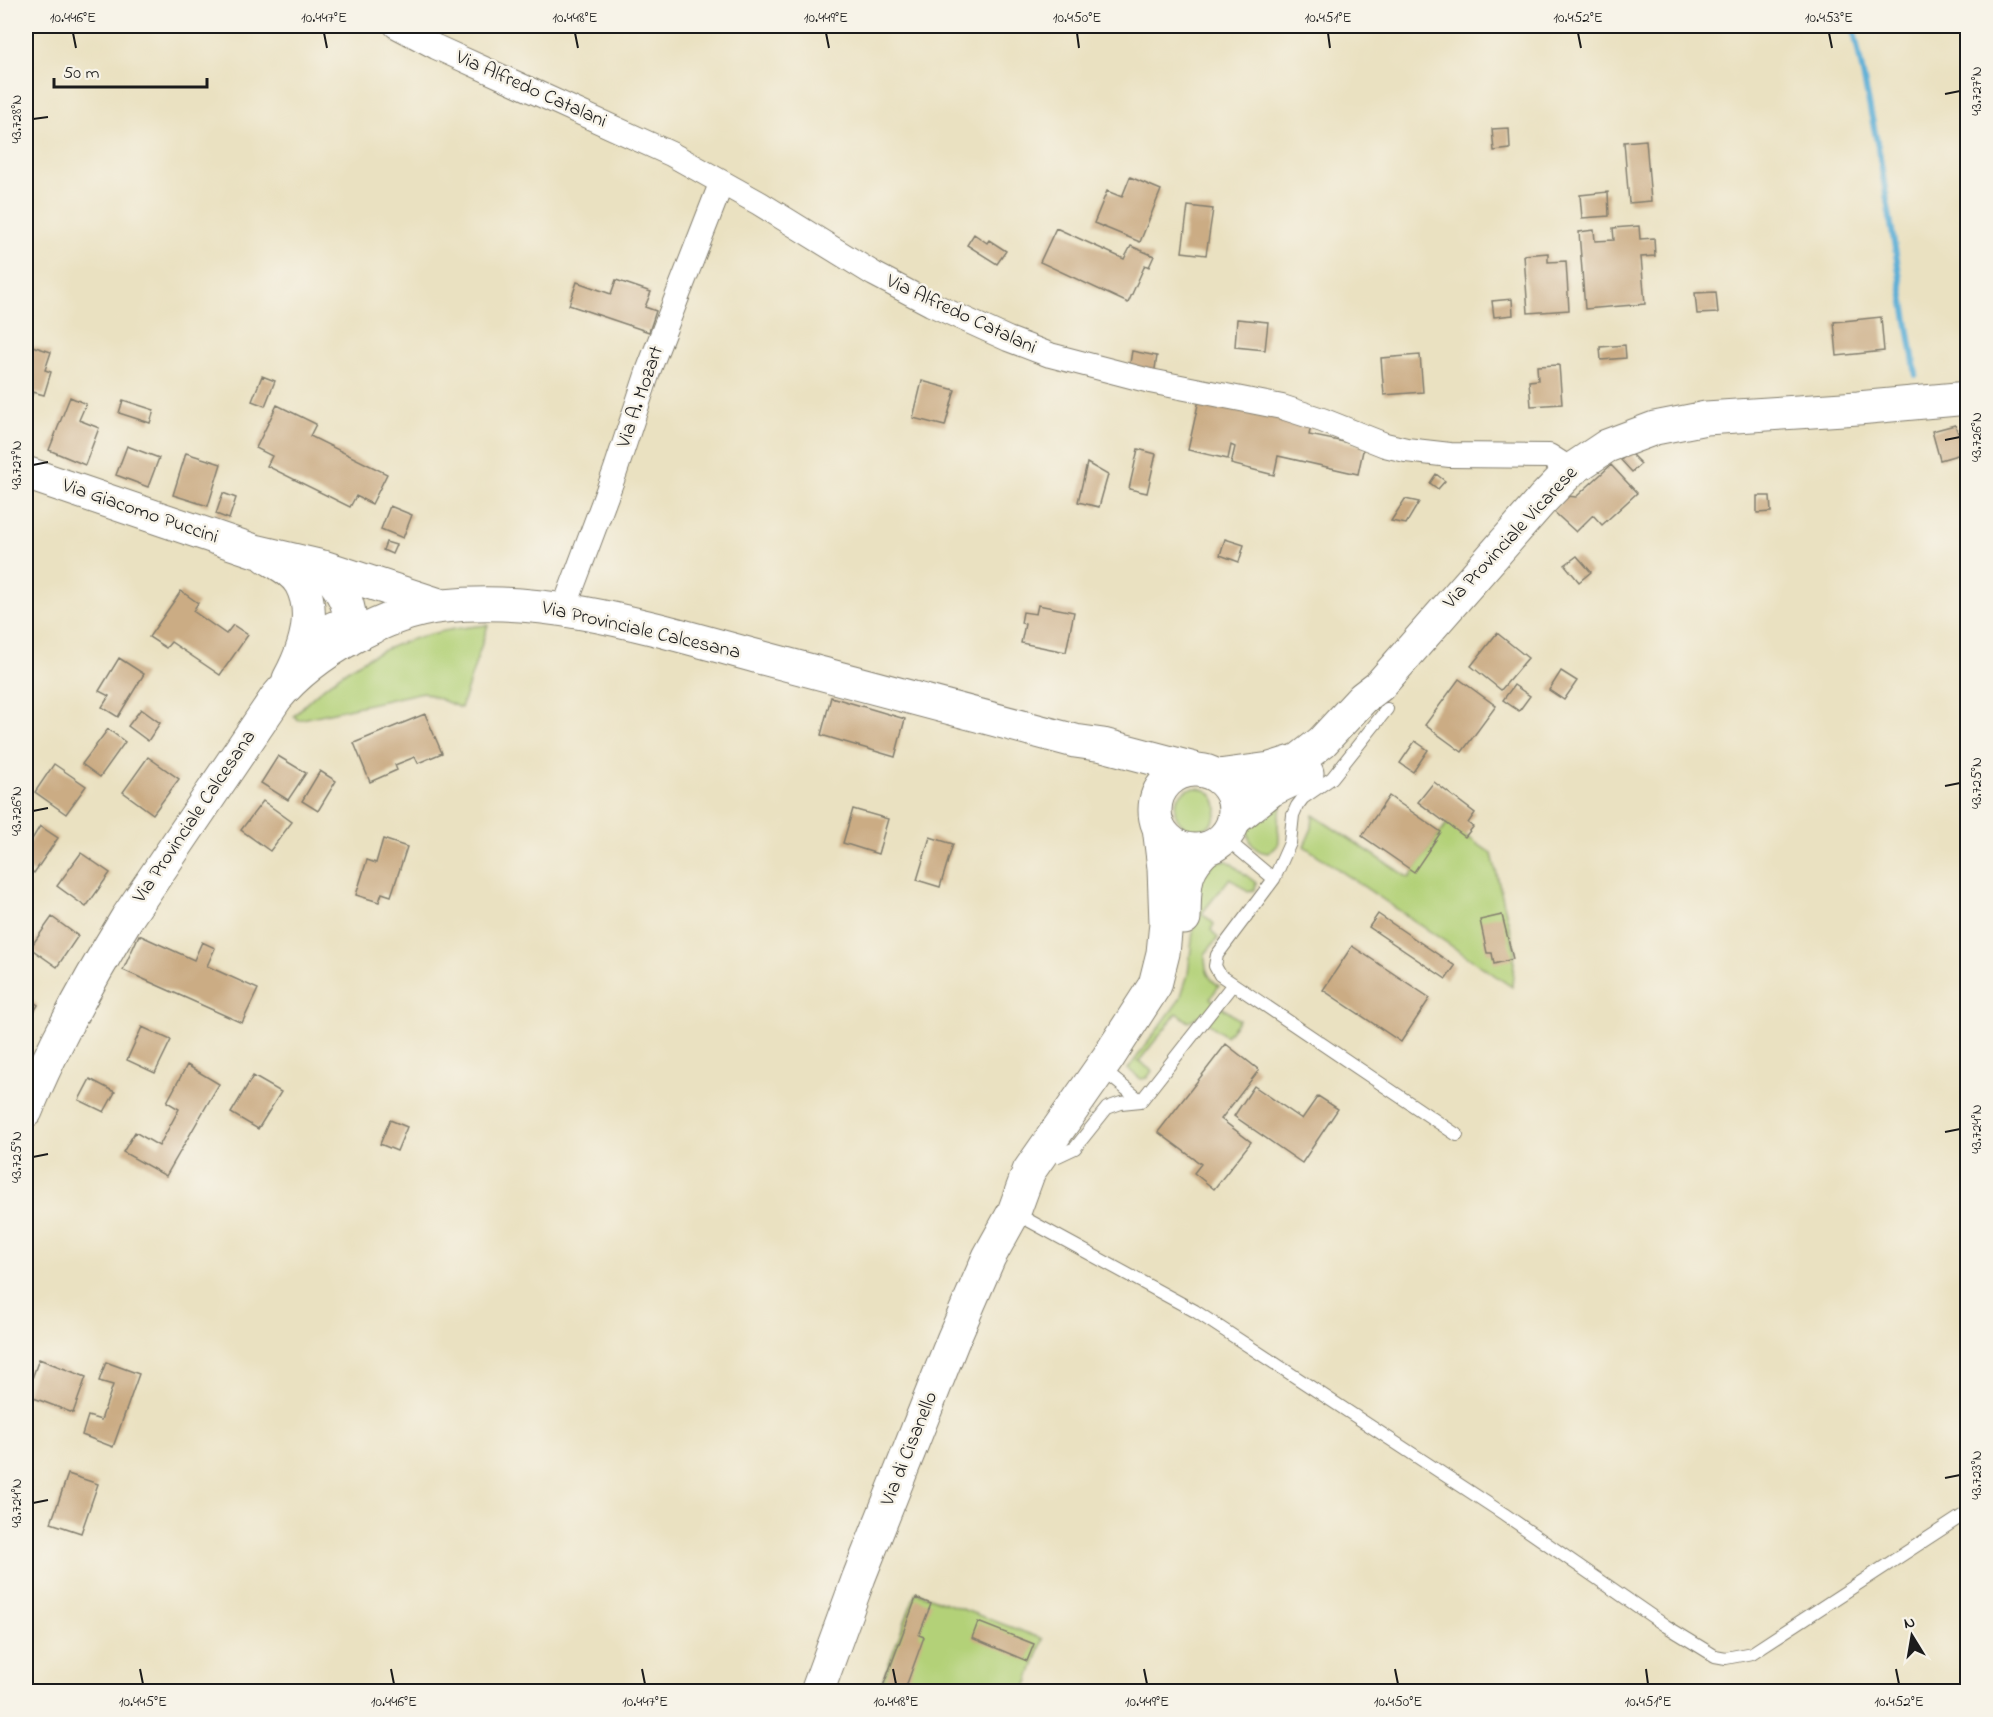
<svg xmlns="http://www.w3.org/2000/svg" width="1993" height="1717" viewBox="0 0 1993 1717" font-family="'Indie Flower',sans-serif">
<style>
.green{fill:#b3d178;stroke:#68764a;stroke-width:1.5}
.lines{fill:none;stroke-linecap:round;stroke-linejoin:round}
.stream{stroke:#5aaed6;stroke-width:6}
.building{fill:#cbac84}
.lane-casing{stroke:#837e6e;stroke-width:14}
.street-casing{stroke:#837e6e;stroke-width:26}
.secondary-casing{stroke:#837e6e;stroke-width:35}
.lane{stroke:#fff;stroke-width:12}
.street{stroke:#fff;stroke-width:24}
.secondary{stroke:#fff;stroke-width:33}
.ticks{fill:none;stroke:#1c1c1c;stroke-width:2}
.labels{text-anchor:middle;dominant-baseline:central;stroke-width:5;stroke-linejoin:round;paint-order:stroke}
.street-label{font-size:20px;fill:#1c1c1c;stroke:#f7f3e8}
.neatline{fill:none;stroke:#1c1c1c;stroke-width:2}
.ticks-label{font-size:15px;text-anchor:middle;fill:#1c1c1c}
</style>
<rect width="100%" height="100%" fill="#f7f3e8"/>
<filter id="ink" filterUnits="userSpaceOnUse"><feTurbulence type="fractalNoise" baseFrequency=".0167" numOctaves="2"/><feDisplacementMap in="SourceGraphic" scale="12" xChannelSelector="R" yChannelSelector="G"/><feConvolveMatrix kernelMatrix="1 2 1 2 8 2 1 2 1" color-interpolation-filters="sRGB"/></filter>
<filter id="wash" filterUnits="userSpaceOnUse"><feTurbulence type="fractalNoise" baseFrequency=".008" numOctaves="4" result="noise"/><feDisplacementMap in="SourceGraphic" scale="24" xChannelSelector="R" yChannelSelector="G"/><feGaussianBlur stdDeviation="1.35" result="paint"/><feColorMatrix in="noise" values="0 0 0 0 0 0 0 0 0 0 0 0 0 0 0 0 0 1.4 0 .05"/><feComposite in="paint" operator="in"/></filter>
<g filter="url(#wash)">
<rect width="100%" height="100%" fill="#eae1c1"/>
<path class="green" d="M488 625 461 708 423 692 298 720 294 716C347 658 410 631 488 625Z
M1175 809a21 21 0 1 1 42 0a21 21 0 1 1-42 0Z
M1287 796C1282 805 1278 813 1278 824 1278 839 1284 844 1268 853 1253 852 1247 840 1248 826Z
M1313 815 1409 878 1447 823 1492 854 1515 950 1512 987 1304 846 1312 828Z
M1216 860 1228 861 1256 883 1255 890 1248 892 1230 878 1202 913 1214 924 1211 930 1218 938 1205 954C1205 970 1207 977 1219 986L1210 998 1239 1020 1226 1036 1198 1016 1189 1022 1177 1013 1139 1061 1152 1071 1147 1078 1141 1079 1128 1069 1180 999 1188 974 1194 923V887Z
M916 1592 1043 1639 1025 1691 878 1692Z"/>
<g class="lines">
<path class="stream" d="M1853 26 1879 152 1916 375"/>
</g>
<g id="blocks">
<path class="building" d="M1509 128 1510 149 1494 151 1492 129Z
M1646 140 1651 201 1629 203 1624 142Z
M1130 177 1161 190 1140 242 1094 223 1107 191 1122 197Z
M1608 192 1609 216 1582 218 1580 195Z
M1188 206 1213 209 1206 255 1182 252Z
M1639 226 1640 239 1654 238 1655 256 1641 257 1645 304 1585 309 1579 232 1594 230 1595 241 1614 240 1613 228Z
M1056 228 1124 259 1131 246 1154 256 1149 267 1145 265 1128 303 1040 262Z
M974 234 987 243 989 240 1006 251 997 264 967 245Z
M1548 253V262L1566 261 1569 310 1528 313 1524 255Z
M616 280 651 292 645 307 656 311 649 332 569 305 577 282 611 294Z
M1716 292 1718 313 1697 314 1695 293Z
M1512 299 1513 315 1494 317 1492 301Z
M1881 317 1884 351 1837 356 1834 322Z
M1237 319 1268 322 1265 350 1235 347Z
M26 344 51 352 45 370 51 372 44 395 33 392 29 405 26 404Z
M1625 345 1626 358 1601 360 1600 347Z
M1132 351 1157 356 1154 375 1129 370Z
M1420 355 1423 392 1384 395 1381 358Z
M1559 365 1562 404 1531 406 1529 381 1538 380 1537 366Z
M262 376 275 381 265 406 252 401Z
M922 381 955 390 945 426 913 418Z
M70 397 86 404 79 420 99 428 85 465 49 450Z
M123 400 154 410 150 423 119 413Z
M1199 400 1221 401 1311 426 1309 435 1364 446 1358 474 1278 456 1274 475 1231 464 1235 447 1231 445 1228 459 1188 450Z
M277 405 316 424 310 436 387 474 372 504 356 496 350 507 267 466 272 456 256 448Z
M1955 425 1958 433 1968 431V452L1940 460 1932 431Z
M127 446 159 458 148 487 116 475Z
M1138 449 1156 454 1147 493 1129 489Z
M1629 452 1641 464 1632 472 1621 460Z
M186 453 221 464 208 506 173 495Z
M1087 463 1108 475 1099 507 1078 502Z
M1611 465 1637 493 1602 525 1593 515 1576 532 1553 511 1567 496 1576 497Z
M1436 474 1445 481 1438 489 1430 483Z
M223 493 236 498 229 519 216 514Z
M1757 496H1770L1771 512 1757 513Z
M1405 499 1419 502 1406 524 1391 521Z
M390 506 412 515 403 538 381 529Z
M1225 539 1244 545 1239 562 1220 555Z
M386 542 396 545 392 554 383 550Z
M1577 556 1591 572 1579 582 1565 565Z
M181 591 198 603 193 611 226 634 233 625 248 635 220 675 171 642 166 648 149 637Z
M1038 605 1074 612 1066 652 1021 643 1025 624 1021 623 1023 612 1036 614Z
M1497 633 1528 658 1501 690 1471 666Z
M119 658 144 674 118 717 102 707 109 696 99 691Z
M1561 671 1577 681 1564 700 1549 690Z
M1459 679 1496 706 1462 752 1425 725Z
M1514 685 1530 696 1519 711 1503 700Z
M831 697 905 719 895 757 821 735Z
M141 709 160 723 148 741 128 726Z
M425 714 442 753 418 763 415 757 395 765 397 770 370 782 354 743Z
M108 729 125 742 100 777 82 764Z
M1415 741 1428 750 1413 772 1400 763Z
M278 756 306 773 288 800 261 783Z
M148 757 179 779 153 814 123 792Z
M54 764 86 786 66 814 35 792Z
M320 771 336 781 318 811 302 801Z
M1434 782 1475 813 1468 823 1473 827 1465 837 1418 802Z
M1389 796 1441 832 1414 872 1362 836Z
M263 801 292 822 270 851 241 830Z
M853 809 888 819 878 854 843 843Z
M40 826 58 838 34 873 26 868V849Z
M930 837 953 844 940 887 917 880Z
M383 839 407 847 391 896 382 893 379 902 356 895 367 860 376 863Z
M81 853 110 873 86 907 57 886Z
M1378 914 1455 966 1446 979 1369 927Z
M1502 915 1513 959 1494 964 1492 953H1487L1480 920Z
M52 917 78 936 57 967 30 948Z
M139 935 194 960 202 942 215 948 207 966 258 989 242 1023 123 970Z
M1352 946 1430 998 1401 1042 1323 990Z
M26 997 38 1005 26 1025Z
M142 1027 171 1040 155 1073 127 1060Z
M1226 1044 1259 1070 1221 1119 1251 1142 1214 1189 1194 1173 1201 1164 1158 1132Z
M187 1065 219 1084 166 1176 123 1152 135 1132 159 1146 179 1109 167 1102Z
M253 1076 281 1092 258 1129 231 1113Z
M90 1079 115 1092 104 1112 79 1100Z
M1254 1086 1302 1119 1318 1096 1338 1109 1302 1163 1234 1116Z
M390 1120 407 1127 397 1151 380 1144Z
M39 1359 86 1377 73 1413 26 1395Z
M106 1362 139 1374 113 1447 82 1435 88 1416 101 1420 113 1385 99 1381Z
M68 1474 98 1484 81 1533 51 1523Z
M916 1598 931 1604 919 1635 924 1637 904 1692H881Z
M978 1622 1034 1644 1027 1661 972 1638Z"/>
</g>
</g>
<g filter="url(#ink)">
<use href="#blocks" fill-opacity="0" stroke="#837e6e" stroke-width="1.5"/>
<g class="lines">
<defs>
<path id="lane" d="M1387 709 1332 778 1303 798 1297 806 1293 815 1290 843 1274 879 1217 955 1215 966 1220 975 1457 1135
M1225 838 1274 879
M1114 1079 1141 1101
M1058 1156 1075 1148 1107 1108 1121 1103 1141 1101 1233 984
M1015 1213 1195 1311 1504 1514 1666 1626 1702 1648 1715 1656 1726 1658 1752 1653 1968 1512"/>
<path id="street" d="M396 26 436 47 671 154 759 203 874 274 931 304 1008 339 1050 355 1150 381 1282 407 1322 420 1385 445 1406 450 1450 455 1549 456 1571 470
M563 611 615 472 649 369 721 184"/>
<path id="secondary" d="M26 473 255 551 323 567 442 606
M267 557C279 564 294 571 301 584 317 614 304 651 289 679
M323 567C344 592 354 607 348 640L334 628
M1155 810a40 40 0 1 1 80 0a40 40 0 1 1-80 0Z
M1218 776 1270 769 1299 760 1322 742 1363 698 1380 685 1542 500 1571 470 1607 446 1655 428 1706 418 1858 408 1968 398
M1235 819 1271 790 1307 773
M1184 918C1185 888 1182 869 1207 848
M26 1111C53 1044 89 980 127 918L276 698C313 653 386 612 444 606 550 594 658 630 759 657 865 685 970 714 1075 741L1103 745 1194 769
M817 1692 859 1577 953 1340 989 1257 1014 1212 1029 1171 1108 1058 1155 985 1163 953 1166 923 1164 868 1159 827"/>
</defs>
<use href="#lane" class="lane-casing"/>
<use href="#street" class="street-casing"/>
<use href="#secondary" class="secondary-casing"/>
<use href="#lane" class="lane"/>
<use href="#street" class="street"/>
<use href="#secondary" class="secondary"/>
</g>
</g>
<path class="ticks" d="M73 33 76 48M324 33 327 48M575 33 578 48M826 33 829 48M1077 33 1079 48M1328 33 1330 48M1578 33 1581 48M1829 33 1832 48M1945 94 1960 91M33 119 48 117M1945 440 1960 437M33 465 48 462M1945 786 1960 783M33 811 48 808M1945 1132 1960 1129M33 1157 48 1154M1945 1478 1960 1475M33 1503 48 1500M140 1669 143 1684M391 1669 394 1684M642 1669 645 1684M893 1669 896 1684M1144 1669 1147 1684M1395 1669 1398 1684M1646 1669 1648 1684M1896 1669 1899 1684"/>
<g class="labels">
<g class="street-label">
<text transform="translate(531 90) rotate(24)">Via Alfredo Catalani</text>
<text transform="translate(961 315) rotate(25)">Via Alfredo Catalani</text>
<text transform="translate(641 397) rotate(-71)">Via A. Mozart</text>
<text transform="translate(140 512) rotate(19)">Via Giacomo Puccini</text>
<text transform="translate(1511 538) rotate(-47)">Via Provinciale Vicarese</text>
<text transform="translate(641 631) rotate(13)">Via Provinciale Calcesana</text>
<text transform="translate(195 817) rotate(-56)">Via Provinciale Calcesana</text>
<text transform="translate(910 1449) rotate(-68)">Via di Cisanello</text>
</g>
</g>
<rect width="1993" height="1717" fill="none" stroke="#f7f3e8" stroke-width="66"/>
<g transform="translate(1912 1636) rotate(349)" stroke="#f7f3e8" stroke-width="4.5" paint-order="stroke">
<path d="M0-4.5L10 22L0 15L-10 22Z" fill="#1c1c1c"/>
<text y="-9" font-size="16" font-weight="bold" text-anchor="middle" fill="#1c1c1c">N</text>
</g>
<path d="M54 78v9h153v-9" fill="none" stroke="#1c1c1c" stroke-width="3"/>
<text x="63" y="78" font-size="18" fill="#1c1c1c" stroke="#f7f3e8" stroke-width="4.5" paint-order="stroke">50 m</text>
<rect x="33" y="33" width="1927" height="1651" class="neatline"/>
<g class="ticks-label">
<text x="73" y="22">10.446°E</text>
<text x="324" y="22">10.447°E</text>
<text x="575" y="22">10.448°E</text>
<text x="826" y="22">10.449°E</text>
<text x="1077" y="22">10.450°E</text>
<text x="1328" y="22">10.451°E</text>
<text x="1578" y="22">10.452°E</text>
<text x="1829" y="22">10.453°E</text>
<text transform="translate(1976 91) rotate(-90)" y="5">43.727°N</text>
<text transform="translate(16 119) rotate(-90)" y="5">43.728°N</text>
<text transform="translate(1976 437) rotate(-90)" y="5">43.726°N</text>
<text transform="translate(16 465) rotate(-90)" y="5">43.727°N</text>
<text transform="translate(1976 783) rotate(-90)" y="5">43.725°N</text>
<text transform="translate(16 811) rotate(-90)" y="5">43.726°N</text>
<text transform="translate(1976 1129) rotate(-90)" y="5">43.724°N</text>
<text transform="translate(16 1157) rotate(-90)" y="5">43.725°N</text>
<text transform="translate(1976 1475) rotate(-90)" y="5">43.723°N</text>
<text transform="translate(16 1503) rotate(-90)" y="5">43.724°N</text>
<text x="143" y="1706">10.445°E</text>
<text x="394" y="1706">10.446°E</text>
<text x="645" y="1706">10.447°E</text>
<text x="896" y="1706">10.448°E</text>
<text x="1147" y="1706">10.449°E</text>
<text x="1398" y="1706">10.450°E</text>
<text x="1648" y="1706">10.451°E</text>
<text x="1899" y="1706">10.452°E</text>
</g>
</svg>
